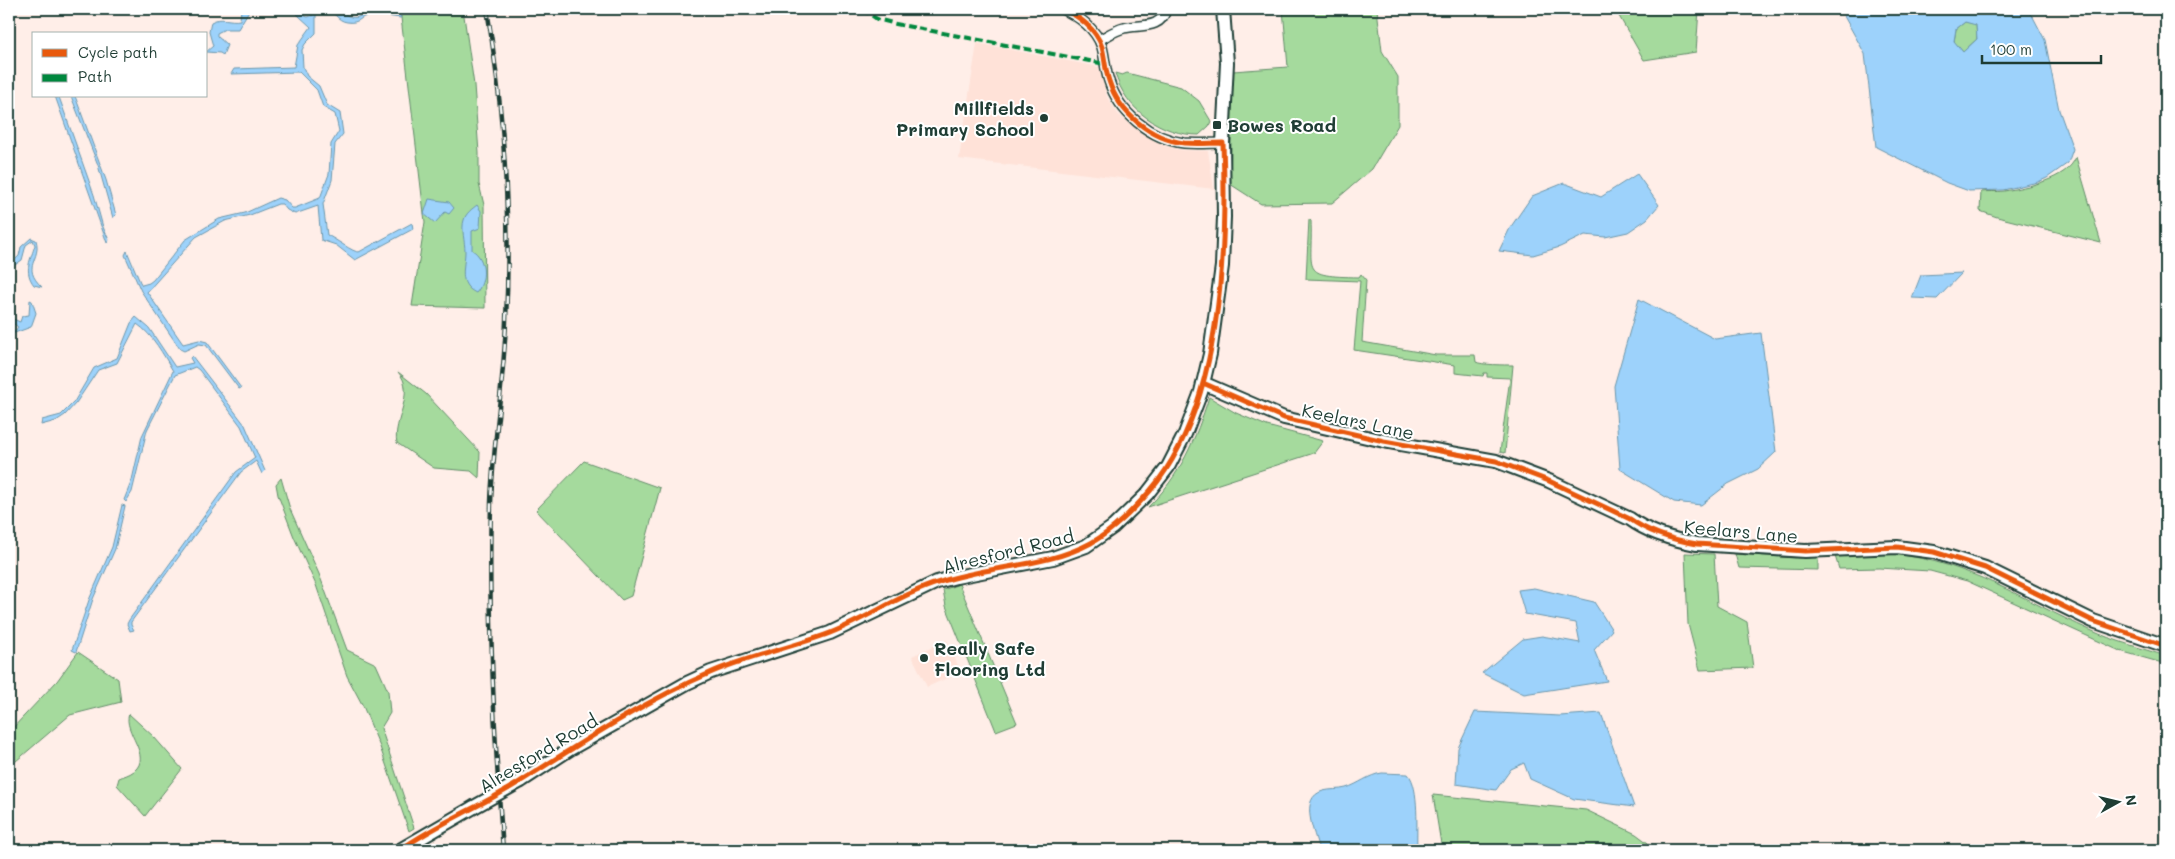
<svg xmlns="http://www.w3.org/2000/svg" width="2175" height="859" viewBox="0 0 2175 859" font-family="Mali,sans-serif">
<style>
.built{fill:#ffe2d8}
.green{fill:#a5da9d;stroke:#628c68}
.water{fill:#9dd2fb;stroke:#6b96ab;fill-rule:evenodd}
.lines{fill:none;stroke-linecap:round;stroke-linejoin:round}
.street-casing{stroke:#1f3d34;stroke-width:12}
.secondary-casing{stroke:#1f3d34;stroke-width:16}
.street{stroke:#fff;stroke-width:9}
.secondary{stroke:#fff;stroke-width:12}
.rail-casing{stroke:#1f3d34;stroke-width:4.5}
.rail{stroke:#fff;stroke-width:2.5;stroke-dasharray:8;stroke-linecap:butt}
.secondary-bridge-casing{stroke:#1f3d34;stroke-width:16;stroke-linecap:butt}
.secondary-bridge{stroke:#fff;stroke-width:12}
.quiet{stroke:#00873e;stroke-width:4;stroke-dasharray:8 4;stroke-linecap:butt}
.cycleway-casing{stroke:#fff;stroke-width:8}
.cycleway{stroke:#e8590c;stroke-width:5}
.poi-dot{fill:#1f3d34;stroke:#fff;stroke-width:2}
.labels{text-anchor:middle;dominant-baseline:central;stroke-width:4;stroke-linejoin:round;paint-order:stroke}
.poi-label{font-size:18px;font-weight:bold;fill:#1f3d34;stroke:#fff;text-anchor:start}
.street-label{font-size:18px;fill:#1f3d34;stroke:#fff}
</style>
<rect width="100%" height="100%" fill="#ffeee8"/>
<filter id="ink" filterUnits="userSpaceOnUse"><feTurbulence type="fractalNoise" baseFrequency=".02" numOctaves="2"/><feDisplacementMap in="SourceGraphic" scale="10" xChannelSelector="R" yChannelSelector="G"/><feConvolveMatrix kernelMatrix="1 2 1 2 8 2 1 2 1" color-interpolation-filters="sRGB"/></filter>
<g filter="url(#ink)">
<path class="built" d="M977 43 1099 67 1107 97 1118 114 1140 132 1165 146 1182 150 1208 151 1214 189 959 159Z
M947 640 961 672 927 687 912 656Z"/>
<path class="green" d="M400 9H463L474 85 479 153V184L484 205 485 308 412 306 425 222Z
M1283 9H1377L1382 51 1398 77V125L1372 169 1332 203 1261 204 1230 184 1233 71 1288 67Z
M1615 9H1699L1696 52 1644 60Z
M1965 22 1976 24 1977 39 1963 52 1954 42 1956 29Z
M1115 73 1122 75 1127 73 1181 87 1199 101 1211 121 1209 126 1199 135C1162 135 1125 110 1115 73Z
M2076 157 2101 243 1997 217 1980 211 1981 192C1989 191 1997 192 2004 191 2026 187 2067 180 2076 157Z
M1309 219 1311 221C1313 272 1299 276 1359 277L1361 274 1366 280 1362 342 1436 355H1475L1476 362C1481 365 1505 365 1513 365L1505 453 1500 452 1510 378 1487 377V373H1484L1483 376 1455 373V365L1354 350 1360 281 1306 279Z
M398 372 426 394 480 452 479 478 471 471 434 468 397 443C392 421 417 392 398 372Z
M1209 397 1236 413 1267 426 1323 441 1314 453 1148 507C1180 477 1196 438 1209 397Z
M584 461 660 488 631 596 622 600 536 510Z
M281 478 290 509 319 574 347 650 376 664 388 691 390 713 381 728 414 828 409 831 380 747 363 706 347 676 316 585 294 537 278 495 276 484Z
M1685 553 1714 554 1717 606 1747 622 1753 668 1700 670 1688 624Z
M1735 554 1799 558 1818 557V570L1739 568Z
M1894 554C1969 562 2023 600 2090 630 2114 641 2141 648 2166 656V664L2120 651 1967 581 1930 571 1879 568 1839 569 1835 556Z
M959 584 1017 723 996 731 946 606 943 590Z
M78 652 118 679 121 702 70 715 9 767V732L57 681Z
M129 714 154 737 182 769 145 816 117 785 119 778C123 776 129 775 134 771 153 756 122 731 129 714Z
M1433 795 1586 810 1636 834 1648 843 1653 850H1442Z"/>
<path class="water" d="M241 9H250L238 29H225L217 33V36L227 45 223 55 220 53 206 52 213 46 209 32 211 22C221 16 230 22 240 20Z
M295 9H302L305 16 308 17 313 15 317 9C322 9 328 8 334 9 345 11 354 26 365 11L400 13 401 18C391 17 379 14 369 15 360 17 359 24 347 22 337 21 334 10 324 9L316 15V33L305 44 302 50 303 67 307 76 319 86 327 105 340 113 343 134 335 144 332 180 323 204 327 235C334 238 354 253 359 252L412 223 413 229 355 260 336 245 321 240 318 206 295 214 287 210 282 204H278L250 215 225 221 196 237 147 292 183 344 199 340 207 342 241 388 239 389 206 345 199 344 184 351 180 349 141 291 125 255 127 251 140 282 142 285 149 283 153 280 185 240 219 219 245 213 278 198 285 200 292 208H295L320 198 329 174 331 144 339 131 335 114 323 107 317 90 299 72 231 74 234 69 294 67 298 45 311 27 298 15Z
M1840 9H2025L2033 17 2045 40 2059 110 2073 149 2068 163 2047 178 2038 182 2003 190 1969 191 1947 183 1876 147 1865 54ZM1965 22 1976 25 1977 39 1963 52 1954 41 1956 29Z
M55 96 59 97 94 195 103 227 109 240 107 243Z
M71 96H75L106 180 116 215 113 218 98 165Z
M1637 174 1659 205 1647 219 1628 232 1605 237 1585 235 1560 247 1533 255 1499 251 1510 228 1532 196 1564 183 1601 197Z
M429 199 449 202 454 208 449 214 445 212 435 223 424 214Z
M477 205 481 211 480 228 472 231V250C486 258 487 281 476 293 457 284 465 267 465 251 465 242 461 229 464 220 466 213 472 209 477 205Z
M31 238 36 240C42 260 20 266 42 287L34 285C23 271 31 259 35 245L33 240 26 245 22 260 9 269V265L19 256 21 247Z
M1962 273 1937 299 1912 298 1921 275Z
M1639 299 1715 339 1761 333 1776 452 1758 469 1728 484 1701 505 1674 502 1620 469 1614 386Z
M30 300 32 301 36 313 31 327 9 335V332L15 331 18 327 9 320V317L20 322 22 316 29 315Z
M136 317 149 328 175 367 193 363 190 358 192 356 245 425 265 471 262 474 256 461 241 472 131 622V625L134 630 130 631 127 624 129 620 236 472 255 458 241 426 199 370 195 367 175 375 147 430 132 492 126 502 124 500 132 480 142 436 173 371C163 354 153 335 137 324L117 363 98 370 76 403 65 415 56 421 41 425 42 420 61 415 74 402 94 368 117 358 131 323Z
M122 505 125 506 115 549 93 599 76 652 72 650 89 600 112 547Z
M1534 588 1594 602 1612 630 1594 650 1607 681 1524 694 1482 673 1523 639 1542 636 1580 643 1576 623 1525 614 1518 590Z
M1475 712 1560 716 1601 713 1634 807 1574 799 1530 779 1524 763 1511 769 1496 790 1456 784 1458 748Z
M1382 773 1408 774C1420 787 1416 831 1417 850H1319C1315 833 1298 798 1323 791 1330 789 1339 790 1346 788 1359 784 1368 775 1382 773Z"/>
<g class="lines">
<defs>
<path id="street" d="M1062 9C1079 16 1096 29 1102 47 1105 58 1105 70 1109 81 1119 113 1151 139 1184 143 1197 144 1210 143 1223 143
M1099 40C1107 36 1115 30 1124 28 1140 24 1161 30 1166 9"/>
<path id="secondary" d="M1203 383 1284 418 1384 441 1496 461 1549 481 1630 519C1649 533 1674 540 1697 544L1805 551 1897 547 1934 552 1985 568 2093 621 2166 646
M521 781 570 749 687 683 711 672 830 633 937 582 956 577 1053 558 1086 546 1113 527 1147 494 1168 467 1185 434 1201 392 1210 354 1222 266 1224 217 1223 143 1227 63 1223 9
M400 850 474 807"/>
</defs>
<use href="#street" class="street-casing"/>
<use href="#secondary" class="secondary-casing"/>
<use href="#street" class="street"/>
<use href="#secondary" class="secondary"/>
<defs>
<path id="rail" d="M487 9C504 112 511 217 506 321 504 382 493 442 491 503 488 619 494 735 503 850"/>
</defs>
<use href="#rail" class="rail-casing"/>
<use href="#rail" class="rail"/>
<defs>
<path id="secondary-bridge" d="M474 807 521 781"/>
</defs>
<use href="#secondary-bridge" class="secondary-bridge-casing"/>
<use href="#secondary-bridge" class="secondary-bridge"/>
<path class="quiet" d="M862 9 877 19 896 24 1105 64"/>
<defs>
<path id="cycleway" d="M1203 383 1284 418 1384 441 1496 461 1549 481 1630 519C1649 533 1674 540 1697 544L1805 551 1897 547 1934 552 1985 568 2093 621 2166 646
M400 850C438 823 482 806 521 781 581 743 644 701 710 673 748 656 791 648 830 633 868 618 901 594 940 582 989 565 1045 568 1091 543 1114 530 1133 510 1150 491 1222 407 1227 248 1223 143 1210 143 1197 144 1184 143 1151 139 1119 113 1109 81 1105 70 1105 58 1102 47 1096 29 1079 16 1062 9"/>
</defs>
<use href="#cycleway" class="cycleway-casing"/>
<use href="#cycleway" class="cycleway"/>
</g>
</g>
<g class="poi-dot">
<circle cx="1044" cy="118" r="5"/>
<rect x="1212" y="120" width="10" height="10" rx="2.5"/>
<circle cx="924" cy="658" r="5"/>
</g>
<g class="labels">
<g class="poi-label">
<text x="1034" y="108" text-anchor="end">Millfields<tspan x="1034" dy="21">Primary School</tspan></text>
<text x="1227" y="125">Bowes Road</text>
<text x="934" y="648">Really Safe<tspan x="934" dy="21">Flooring Ltd</tspan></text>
</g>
<g class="street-label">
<text transform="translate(1358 421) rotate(12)">Keelars Lane</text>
<text transform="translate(1741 531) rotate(5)">Keelars Lane</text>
<text transform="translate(1008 551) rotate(-14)">Alresford Road</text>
<text transform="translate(538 753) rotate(-31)">Alresford Road</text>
</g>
</g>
<rect width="2175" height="859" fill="none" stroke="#fff" stroke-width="30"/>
<rect x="15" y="15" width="2145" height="829" fill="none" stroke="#1f3d34" stroke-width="2" filter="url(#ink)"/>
<rect x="32" y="32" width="175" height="65" fill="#ffffff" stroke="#a5b1ae"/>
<rect x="42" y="49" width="25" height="8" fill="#e8590c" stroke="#a5b1ae"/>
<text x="78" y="58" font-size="15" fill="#1f3d34">Cycle path</text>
<rect x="42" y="74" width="25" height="8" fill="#00873e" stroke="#a5b1ae"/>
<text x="78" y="82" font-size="15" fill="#1f3d34">Path</text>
<g transform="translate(2118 802) rotate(82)" stroke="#ffffff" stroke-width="4" paint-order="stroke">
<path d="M0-4L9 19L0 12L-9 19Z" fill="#1f3d34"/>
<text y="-8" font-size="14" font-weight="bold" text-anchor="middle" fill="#1f3d34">N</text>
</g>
<path d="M1982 55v8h119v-8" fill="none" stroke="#1f3d34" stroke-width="2.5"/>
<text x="1990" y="55" font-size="15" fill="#1f3d34" stroke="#ffffff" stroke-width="4" paint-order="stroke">100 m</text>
</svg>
